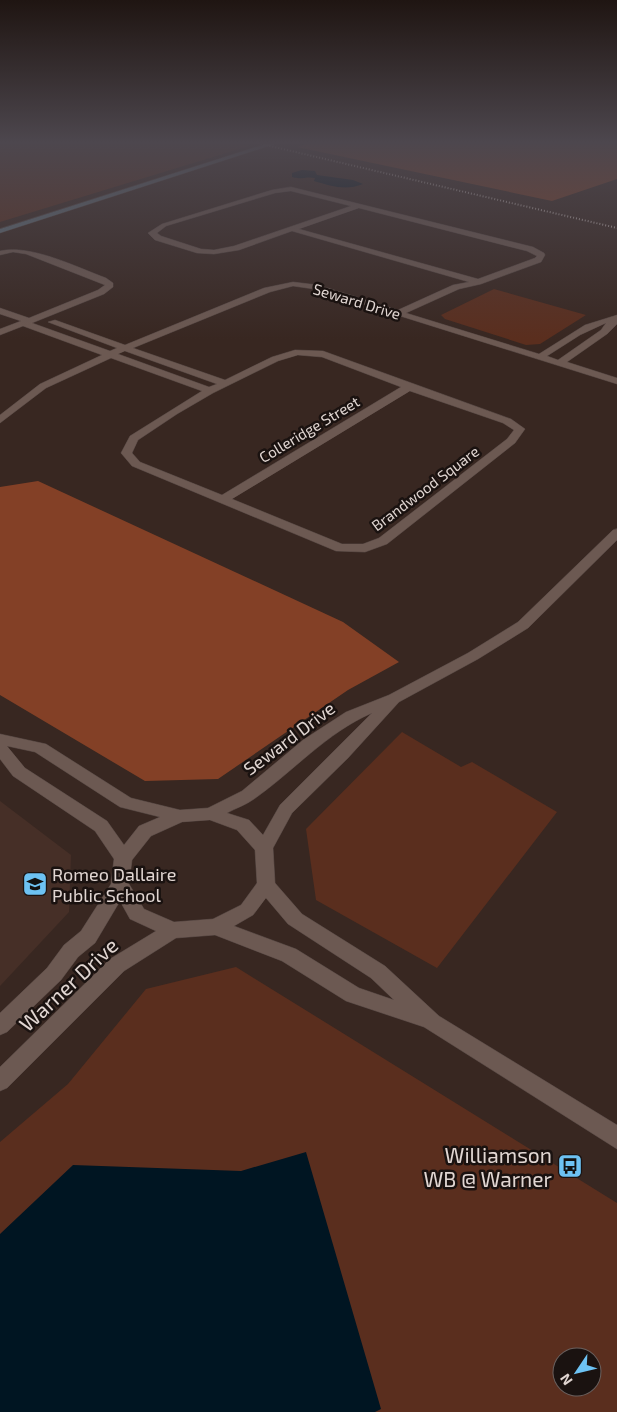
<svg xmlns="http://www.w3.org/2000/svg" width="617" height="1412" viewBox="0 0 617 1412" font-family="'Exo 2',sans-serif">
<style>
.built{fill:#462f27}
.green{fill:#5a2e1e;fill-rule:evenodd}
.forest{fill:#834026}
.water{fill:#001522}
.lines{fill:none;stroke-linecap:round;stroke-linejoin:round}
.street-casing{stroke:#51433f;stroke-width:1}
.secondary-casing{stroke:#51433f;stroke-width:1}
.street{fill:#6c5952;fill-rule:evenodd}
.secondary{fill:#60717c;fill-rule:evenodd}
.rail{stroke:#c0b4b0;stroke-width:2;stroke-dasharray:1 2;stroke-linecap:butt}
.labels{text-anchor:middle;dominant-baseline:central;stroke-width:5;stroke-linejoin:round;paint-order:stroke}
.far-street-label{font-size:15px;fill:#e1d6d2;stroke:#1a1210}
.street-label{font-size:18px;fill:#e1d6d2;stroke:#1a1210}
.poi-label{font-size:18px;fill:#e1d6d2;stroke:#1a1210;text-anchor:start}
.near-street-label{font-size:21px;fill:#e1d6d2;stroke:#1a1210}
.near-poi-label{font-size:21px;fill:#e1d6d2;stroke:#1a1210;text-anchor:end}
</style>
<rect width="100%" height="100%" fill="#382721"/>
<path class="built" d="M0 801 71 855 69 912 0 986Z"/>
<path class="green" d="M0 141H229L249 146 0 222Z
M494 289 586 315 540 344 526 345 445 319 441 315Z
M402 732 461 767 472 762 557 812 437 968 316 900 306 829Z
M236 967 617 1203V1412H0V1142L68 1084 146 989ZM562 1357H592V1387H562Z"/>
<path class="forest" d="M314 141H617V179L552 201 297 147Z
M38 481 343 622 399 662 348 690 218 779 145 781 0 695V487Z"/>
<path class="water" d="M302 170 315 171 317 175 353 180 363 184C346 191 331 186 314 181L315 178C307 176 300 180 292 177V173Z
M306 1152 381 1409 375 1412H0V1234L73 1165 241 1171Z"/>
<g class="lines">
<defs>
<path id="street" d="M291 187 533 247 544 253 545 255 541 262 481 284 459 289 406 313 539 354 585 325 617 315V324L607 334 567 362 617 378V384L314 289 293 286 270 292 133 348 225 380 272 357 295 350 323 351 511 419 525 429 515 443 387 544 365 552 336 551 132 466 121 453 130 436 202 391 111 358 46 388 0 423V415L40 384 102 355 23 326 0 335V329L21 321 0 314V308L29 318 98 290 105 285 26 254 13 252 0 255V251C31 244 76 267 106 278L113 283V287L104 294 32 323 110 351 117 348 48 322 55 320 125 345 264 288 293 282 318 285 398 310 453 285 469 282 292 231 239 250 214 254 197 253 155 240 148 233 162 224 272 190ZM291 191 351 206 234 246 214 250 201 249 161 236 157 233 166 226 275 193ZM359 208 527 251 537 256 535 258 478 279 299 229ZM606 323 601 330 558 360 547 356 580 335ZM125 351 217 384 209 387 118 354ZM298 355 322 357 401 387 222 495 140 462 132 453 138 440 177 414 213 393 278 361ZM410 391 503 423 514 430 507 439 379 538 363 544H342L232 499Z
M617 529V540L528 628 478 659 399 702 348 758 292 813 273 848 275 883 302 914 385 966 439 1016 617 1125V1149L424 1027 346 1001 282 961 215 935 176 938 124 971 7 1088 0 1091V1067L110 959 156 931 130 919 120 901 95 943 78 957 61 980 7 1032 0 1035V1013L47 968 64 945 81 931 111 884 114 859 95 831 13 776 0 759V734L46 744 131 798 180 810 208 808 242 791 303 740 346 712 389 695 468 653 518 622 613 530ZM372 713 280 805 263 835 249 820 227 813C236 808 246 805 254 799 294 771 326 733 372 713ZM7 746 35 752 120 807 160 817 139 826 124 845 107 821 25 768ZM210 820 237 830 255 850 257 883 241 905 213 919 174 922 144 909 129 884 132 860 151 836 182 822ZM266 898 288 924 371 978 394 1000 359 988 296 949 234 926 253 915Z"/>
<path id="secondary" d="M275 141H284L0 233V229Z"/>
</defs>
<use href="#street" class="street-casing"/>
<use href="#secondary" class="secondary-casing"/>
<use href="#street" class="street"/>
<use href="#secondary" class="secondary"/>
<path class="rail" d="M249 141 617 228"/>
</g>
<linearGradient id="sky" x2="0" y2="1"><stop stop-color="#1f1512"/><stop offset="0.42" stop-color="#4d474e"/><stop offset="1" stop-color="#4d474e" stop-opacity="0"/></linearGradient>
<rect width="617" height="339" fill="url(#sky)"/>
<defs>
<symbol id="school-square" viewBox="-11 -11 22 22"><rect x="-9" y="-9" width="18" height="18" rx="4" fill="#6dc2f3" stroke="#1a1210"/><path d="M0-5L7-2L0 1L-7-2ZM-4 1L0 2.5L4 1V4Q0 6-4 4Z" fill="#111"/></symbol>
<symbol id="bus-square" viewBox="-11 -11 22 22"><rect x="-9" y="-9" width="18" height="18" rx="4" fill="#6dc2f3" stroke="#1a1210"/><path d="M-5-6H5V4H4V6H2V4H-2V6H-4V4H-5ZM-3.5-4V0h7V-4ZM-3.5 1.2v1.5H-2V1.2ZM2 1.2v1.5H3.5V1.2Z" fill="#111"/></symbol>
</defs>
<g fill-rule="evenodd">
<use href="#school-square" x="21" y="870" width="28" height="28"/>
<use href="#bus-square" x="556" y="1152" width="28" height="28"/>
</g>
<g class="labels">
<g class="far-street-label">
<text transform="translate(357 301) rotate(17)">Seward Drive</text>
<text transform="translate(309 429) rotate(-31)">Colleridge Street</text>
<text transform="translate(425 488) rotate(-37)">Brandwood Square</text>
</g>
<g class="street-label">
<text transform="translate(289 738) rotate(-37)">Seward Drive</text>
</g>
<g class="poi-label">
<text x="52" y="874">Romeo Dallaire<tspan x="52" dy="21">Public School</tspan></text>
</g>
<g class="near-street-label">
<text transform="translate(68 984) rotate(-43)">Warner Drive</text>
</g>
<g class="near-poi-label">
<text x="552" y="1154">Williamson<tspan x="552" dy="24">WB @ Warner</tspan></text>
</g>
</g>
<g transform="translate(577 1372) rotate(235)"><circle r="24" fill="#1a1210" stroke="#6a605e"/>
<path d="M0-4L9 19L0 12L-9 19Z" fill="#6dc2f3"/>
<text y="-8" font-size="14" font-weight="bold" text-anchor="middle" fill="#e1d6d2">N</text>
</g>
</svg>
